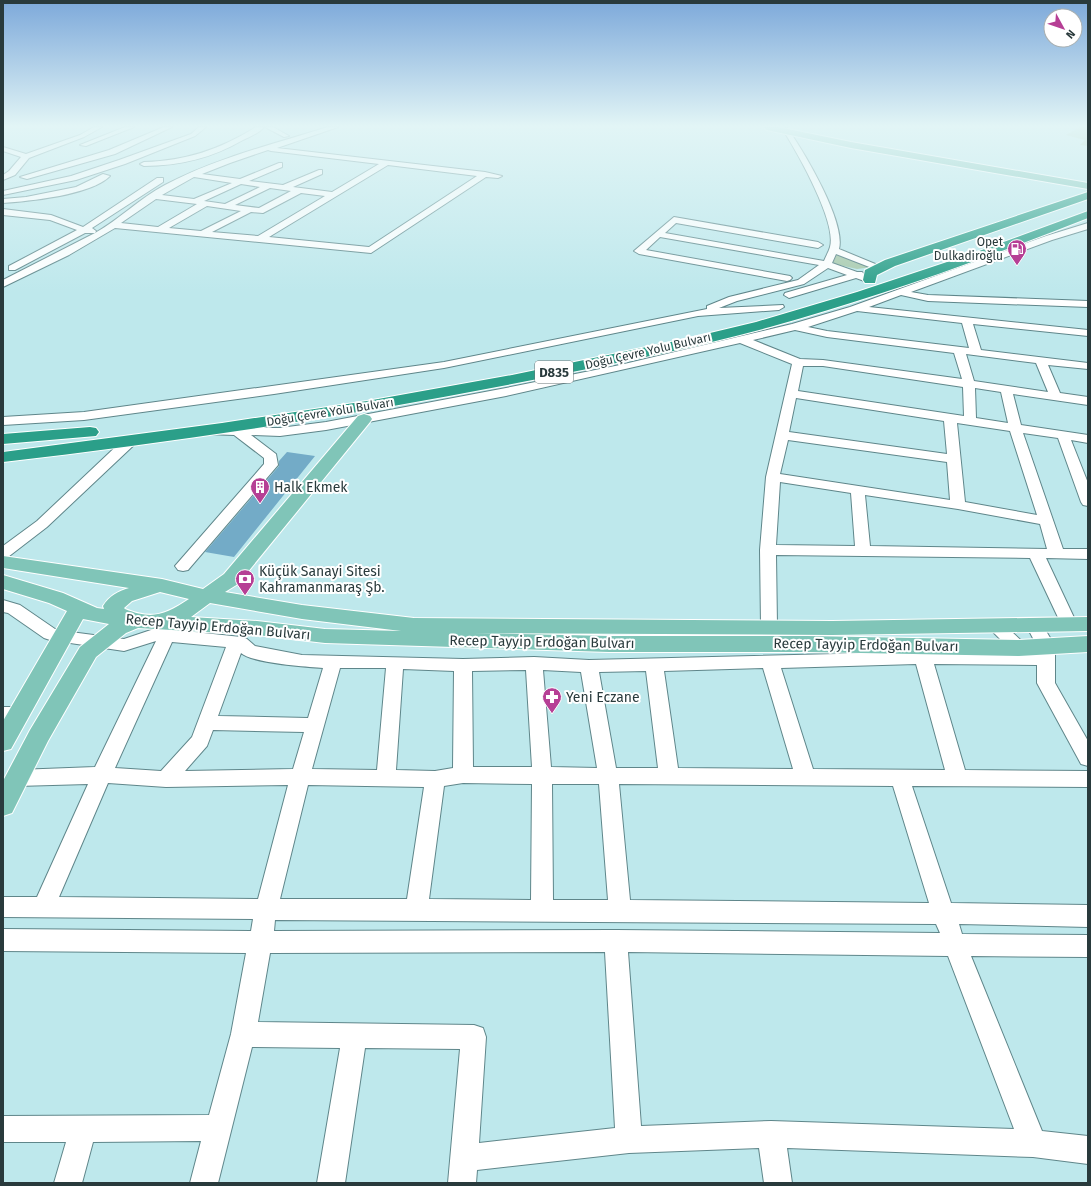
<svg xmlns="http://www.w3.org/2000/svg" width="1091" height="1186" viewBox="0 0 1091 1186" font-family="'Fira Sans',sans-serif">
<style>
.green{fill:#a9caae}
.building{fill:#73abc7}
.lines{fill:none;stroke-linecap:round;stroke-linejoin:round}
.minor-casing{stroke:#5f868a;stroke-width:2}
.major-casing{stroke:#fff;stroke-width:2}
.highway-casing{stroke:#fff;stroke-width:2}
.minor{fill:#fff;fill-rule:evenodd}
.major{fill:#80c5b8;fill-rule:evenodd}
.highway{fill:#2b9f89;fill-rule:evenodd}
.labels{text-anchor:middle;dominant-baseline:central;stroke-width:4;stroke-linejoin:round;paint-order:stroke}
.far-poi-label{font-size:12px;fill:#293a3c;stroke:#fff;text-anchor:end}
.far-street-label{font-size:12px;fill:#293a3c;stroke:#fff}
.shield{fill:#fff;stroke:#697576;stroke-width:1}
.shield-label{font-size:13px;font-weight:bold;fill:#293a3c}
.poi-label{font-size:14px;fill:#293a3c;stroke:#fff;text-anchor:start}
.street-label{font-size:14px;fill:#293a3c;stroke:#fff}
</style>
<rect width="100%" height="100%" fill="#bee8ec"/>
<path class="green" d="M1080 127H1088V146L1080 145 1085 140 1066 135Z
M837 254 872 267 857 269 835 264 833 262Z"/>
<path class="building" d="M287 452 315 456 234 557 205 552 279 466V461Z"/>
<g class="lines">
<defs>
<path id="minor" d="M94 127H102L84 137 29 158 15 175 3 180V175L9 171 21 157 3 151V147L26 154 80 135Z
M125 127H134L86 146 80 145Z
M164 127H172L115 154 27 179 20 177 109 150Z
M199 127H206L195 136 125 164 76 180 3 195V191L71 176 119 160 191 134Z
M256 127H264C259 133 250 137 243 140 212 158 180 166 144 166L140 164 144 162C186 161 221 149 256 127Z
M265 127H273L289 136 284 137Z
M328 127H338L277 148 485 172 502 176 498 178 486 177 371 253 115 228 69 255 3 287V280L95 233H85L15 270H9V266L77 230 50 220 3 215V209L51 215 83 227 157 178H163V182L92 228 96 231 95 233C120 219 140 198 165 185 216 158 274 144 328 127ZM268 150 271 151 379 164 332 192 293 187 322 174V170H319L283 185 249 181 282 167V163H279L240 179 202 174 230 163ZM388 165 477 176 369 247 269 237ZM194 177 232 183 194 199 162 195ZM241 184 260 187 225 204 204 201ZM270 188 291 191 259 208 235 205ZM301 193 325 196 258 236 212 232 251 212 263 213ZM156 199 197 204 158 227 121 223ZM207 206 241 211 201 231 169 228Z
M786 128 788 129C804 152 846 222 839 249L885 268 883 270H877L836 254 832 263 857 272H862L864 274 875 280 873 282 870 283 856 278 789 298 784 295 785 293 847 275 828 268 804 284 737 301 719 308 783 305 784 307 779 310 698 316 444 368 274 394 84 420 3 425V417L84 412 444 362 707 309V306L729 297 798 280 819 265 660 237 646 250 790 276 792 278 790 280 787 281 639 254 634 251 674 217 818 242 823 245 818 248 676 223 665 233 824 261C826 256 829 251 830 247 837 222 797 152 783 130Z
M103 174 110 176C91 195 30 201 3 203V199L26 197 76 187Z
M1088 223V229L1052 240 911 292 928 295 1088 301V307L928 301 901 295 869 307 1088 330V336L973 324 981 350 1088 363V369L1048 365 1060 393 1088 397V405L1013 394 1021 425 1088 435V443L1071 440 1088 483V506L1083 505 1081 502 1058 438 1023 433 1063 549H1088V559L1046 558 1077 624 1075 628 1069 630 1063 628 1030 558 776 555 777 626 775 630 769 632 763 630 761 626 760 550 766 477 792 364 740 343 506 396 326 430 280 436 251 435 276 454 278 465 188 570 183 571 178 570 175 566 264 464V458L234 435 207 434 206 431 207 428H280L326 422 506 388 620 365 792 324 850 307 1046 236ZM857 311 962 323 969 348 827 331 808 327ZM795 330 827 337 954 353 962 379 823 360 800 359 753 340ZM966 354 1036 363 1048 392 974 381ZM803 366H823L963 387 964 416 798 391ZM975 388 1001 392 1008 423 976 418ZM796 398 944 421 947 454 789 432ZM957 423 1010 431 1037 515 965 502ZM788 440 947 462 950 500 780 474ZM780 482 851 493 855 546 776 545ZM865 495 958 509 1040 524 1047 549 870 546Z
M130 437 135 438 136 441 135 444 47 527 8 557 3 559V546L37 521 125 438Z
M3 600 20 605 55 629 63 631 124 639 157 628 241 637 247 639 255 646 302 655 463 659 534 657 589 660 923 652 1014 653 987 626 989 622 995 620 1001 622 1037 655V646L1026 625 1028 621 1034 619 1040 621 1055 646V683L1088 741V766L1081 764 1037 683V665L934 664 965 770 1088 771V787L912 786 951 903 1088 905V927L959 924 962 934 1088 935V957L971 956 1042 1131 1088 1136V1164L1033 1157 787 1148 792 1183H764L759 1148 629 1153 477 1170 476 1183H448L460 1049 365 1048 345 1183H317L340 1048 252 1047 218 1183H190L201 1141 93 1142 82 1183H54L66 1142H3V1116L209 1115 231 1034 246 953 3 951V929L251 931 253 919 3 917V897H37L88 784 17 786 10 784 7 778 10 772 17 770 95 767 156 641 124 651 50 640 44 638 8 613 3 612ZM172 642 226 647 192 737 161 771 115 768ZM241 653C252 663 307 667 323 668L308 718 218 716ZM916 664 945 770 813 769 781 668ZM340 668H386L377 770 312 769ZM763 668 793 769 678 768 664 671ZM403 669 454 671 453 768 435 771 396 770ZM526 670 532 767H473L472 671ZM543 670 581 672 597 768 551 767ZM646 671 658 768H616L599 672ZM213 730 304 732 293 769 185 771 207 746ZM108 783 166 787 288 785 258 899 59 897ZM463 783 532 784 531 900 429 899 444 786ZM552 784H599L608 900H553ZM619 784 893 786 929 903 630 900ZM308 785 424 787 407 899H280ZM275 920 936 924 940 933 616 930 274 931ZM605 952 615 1128 479 1143 486 1037 483 1028 474 1025 258 1022 270 953ZM628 952 948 956 1014 1129 771 1121 641 1126Z
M3 707H19L26 709 28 714 26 719 19 721H3Z"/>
<path id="major" d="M763 127H778L851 142 1088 183V189L851 148 767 130Z
M364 414 370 416 372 419 370 422 238 584 225 592 302 605 414 618 832 621 1088 617V631L832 635 473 633 609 636H808L1019 640 1088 636V652L1019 656 808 652H609L325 643 257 635 138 628 126 633 96 657 48 741 12 813 3 816V781L30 730 80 647 109 624 83 619 11 749 3 751V721L67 611 49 603 3 589V575L63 593 97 608 104 609 103 606C109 596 118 591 129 588L3 568V556L162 579 203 589 224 574 358 416ZM160 592 189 599C165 615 152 620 125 609L124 608 132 601ZM210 603 302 619 401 631 325 629 257 621 191 617Z"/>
<path id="highway" d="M1088 192V199L895 266 877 275 875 283H865L863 280 865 270 885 260Z
M1088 211V218C984 259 878 297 770 327 701 346 632 360 562 374 377 412 190 440 3 462V452L222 423 367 401 512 375 685 339 756 322 857 292 971 254Z
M90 427 96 428 99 432 96 436 3 444V434Z"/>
</defs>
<use href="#minor" class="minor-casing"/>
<use href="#major" class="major-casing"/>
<use href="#highway" class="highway-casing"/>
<use href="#minor" class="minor"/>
<use href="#major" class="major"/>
<use href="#highway" class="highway"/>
</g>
<linearGradient id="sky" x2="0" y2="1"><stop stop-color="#7da9da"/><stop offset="0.43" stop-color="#e2f5f6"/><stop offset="1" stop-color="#e2f5f6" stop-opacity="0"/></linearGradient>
<rect width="1091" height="293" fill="url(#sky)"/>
<defs>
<symbol id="fuel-pin" viewBox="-11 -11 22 30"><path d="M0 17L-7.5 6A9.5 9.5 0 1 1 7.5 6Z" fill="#b63f95" stroke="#fff"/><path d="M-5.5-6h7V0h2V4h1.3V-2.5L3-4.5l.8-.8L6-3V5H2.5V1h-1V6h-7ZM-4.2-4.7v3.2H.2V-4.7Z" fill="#fff"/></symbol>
<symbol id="building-pin" viewBox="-11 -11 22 30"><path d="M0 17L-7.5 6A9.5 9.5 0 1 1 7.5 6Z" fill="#b63f95" stroke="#fff"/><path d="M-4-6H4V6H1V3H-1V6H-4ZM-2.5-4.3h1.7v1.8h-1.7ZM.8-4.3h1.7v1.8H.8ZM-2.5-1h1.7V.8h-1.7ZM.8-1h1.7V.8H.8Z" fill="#fff"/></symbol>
<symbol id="bank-pin" viewBox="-11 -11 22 30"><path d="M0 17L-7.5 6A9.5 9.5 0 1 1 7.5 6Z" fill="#b63f95" stroke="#fff"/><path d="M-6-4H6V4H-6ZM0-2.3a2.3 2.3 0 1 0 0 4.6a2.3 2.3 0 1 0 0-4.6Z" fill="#fff"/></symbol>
<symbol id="pharmacy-pin" viewBox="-11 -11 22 30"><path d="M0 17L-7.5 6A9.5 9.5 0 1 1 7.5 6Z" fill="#b63f95" stroke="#fff"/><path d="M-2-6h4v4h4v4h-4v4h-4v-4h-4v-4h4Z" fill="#fff"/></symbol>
</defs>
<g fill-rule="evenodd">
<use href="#fuel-pin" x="1006" y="238" width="22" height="30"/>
<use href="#building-pin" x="249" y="476" width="22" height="30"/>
<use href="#bank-pin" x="234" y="568" width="22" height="30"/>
<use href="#pharmacy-pin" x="541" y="686" width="22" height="30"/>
</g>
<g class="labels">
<g class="far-poi-label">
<text x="1003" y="242">Opet<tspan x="1003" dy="14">Dulkadiroğlu</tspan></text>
</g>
<g class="far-street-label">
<text transform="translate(648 351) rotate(-13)">Doğu Çevre Yolu Bulvarı</text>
<text transform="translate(330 412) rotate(-9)">Doğu Çevre Yolu Bulvarı</text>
</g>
<rect class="shield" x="535" y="361" width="38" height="22" rx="3"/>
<g class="shield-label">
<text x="554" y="372">D835</text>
</g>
<g class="poi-label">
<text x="274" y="487">Halk Ekmek</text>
<text x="259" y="571">Küçük Sanayi Sitesi<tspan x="259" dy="16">Kahramanmaraş Şb.</tspan></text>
<text x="566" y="697">Yeni Eczane</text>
</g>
<g class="street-label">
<text transform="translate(218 627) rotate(5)">Recep Tayyip Erdoğan Bulvarı</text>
<text transform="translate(542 642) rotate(1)">Recep Tayyip Erdoğan Bulvarı</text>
<text transform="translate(866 645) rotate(1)">Recep Tayyip Erdoğan Bulvarı</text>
</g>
</g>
<rect width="1091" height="1186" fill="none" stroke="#293a3c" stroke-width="8"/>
<g transform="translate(1063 28) rotate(130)"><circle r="19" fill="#ffffff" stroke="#a9b0b1"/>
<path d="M0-3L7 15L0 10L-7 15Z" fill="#b63f95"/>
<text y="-6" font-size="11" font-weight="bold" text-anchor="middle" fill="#293a3c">N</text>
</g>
</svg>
